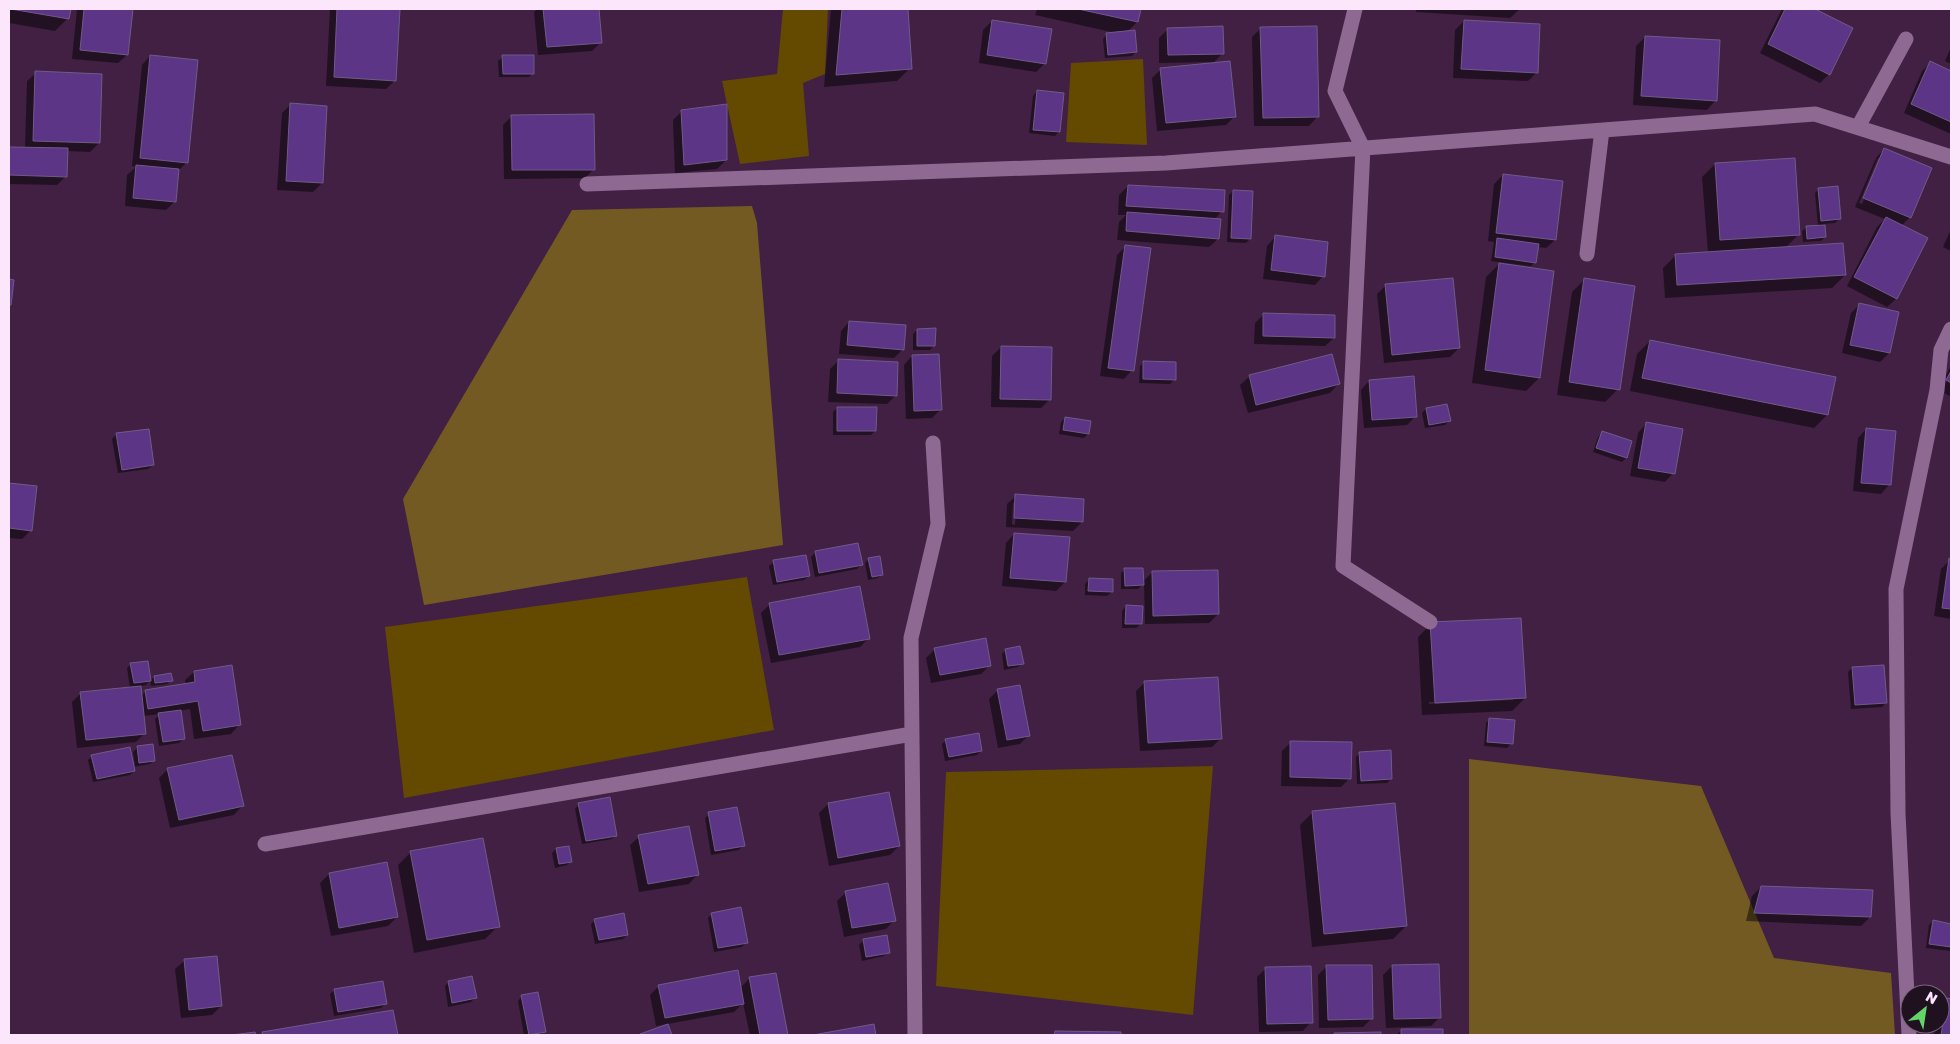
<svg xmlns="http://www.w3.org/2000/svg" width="1960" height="1044" viewBox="0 0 1960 1044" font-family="'Golos Text',sans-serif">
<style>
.green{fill:#644900}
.forest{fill:#735a23}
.shadow{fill:#0007;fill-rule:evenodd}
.building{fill:#5d3586;stroke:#6f5b88}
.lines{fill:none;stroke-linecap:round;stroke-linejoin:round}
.minor{stroke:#8e6991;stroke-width:15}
</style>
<rect width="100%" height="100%" fill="#412043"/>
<path class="green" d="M783 9H828L825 74 803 83 809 156 740 164 722 81 777 74Z
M1143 59 1147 145 1066 142 1071 63Z
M747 577 774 730 404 798 385 627Z
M1213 766 1193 1015 936 986 946 772Z"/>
<path class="forest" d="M752 206 757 223 783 545 424 605 403 499 572 210Z
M1469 759 1701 786 1774 958 1891 973 1895 1035H1469Z"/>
<path class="shadow" d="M9 9H69L68 18 55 31 9 23Z
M77 9H131L127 55 118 63 72 59Z
M330 9H399L395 80 386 89 326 86Z
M537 9H598L601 42 592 51 538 55 534 12Z
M831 9H906L910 68 897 81 824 87Z
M1037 9H1140L1137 22 1126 33 1136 52 1132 56 1105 58 1103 39 1107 34 1116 33 1035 15Z
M1416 9H1520L1510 18 1416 12Z
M1782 9H1812L1851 28 1829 74 1820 83 1760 53Z
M992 21 1045 63 1036 72 979 63 983 30Z
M1464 21 1537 72 1528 81 1453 78 1455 30Z
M1261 28 1317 117 1309 126H1254L1252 37Z
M1168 29 1223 53 1212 64 1235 116 1226 125 1157 131 1152 78 1161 69 1210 64 1209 62 1159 63V38Z
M1645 37 1715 101 1707 110 1633 105 1636 46Z
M1951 47V64L1945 61Z
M150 56 187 162 178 171 175 201 166 210 125 206 127 175 136 167 132 166 142 65Z
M503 57 533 73 529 77H499L498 61Z
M1930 63 1951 72V134L1904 113 1922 71Z
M36 73 99 143 90 152 67 151 66 176 57 185 9 184V148H25L27 81Z
M1037 91 1059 132 1055 136 1029 133 1033 96Z
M291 104 322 183 313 192 277 190 282 113Z
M682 111 726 160 717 169 675 173 673 120Z
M512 116 593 170 585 178 504 179 503 125Z
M1884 149 1910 217 1901 226 1926 239 1896 299 1887 307 1847 286 1877 227 1885 219 1855 207 1876 158ZM1878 158H1881L1862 204 1859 203Z
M1715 164 1799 234 1785 248 1845 275 1832 288 1665 298 1663 268 1676 255 1708 253 1702 177Z
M1503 175 1555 240 1546 248 1537 247 1535 262 1531 266 1491 261 1494 242 1488 241 1494 184Z
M1128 186 1222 211 1214 220 1218 239 1209 247 1117 240 1119 222 1126 215H1118L1119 195Z
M1819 189 1839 219 1835 223 1824 224 1825 237 1821 241 1803 242 1802 231 1807 227 1818 226 1815 193Z
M1233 191 1250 239 1246 243 1227 242 1229 195Z
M1951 229V251L1943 247Z
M1275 237 1323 276 1315 285 1263 279 1267 246Z
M1126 246 1132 370 1124 379 1100 376 1117 255Z
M1499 264 1539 378 1526 391 1472 383 1486 277Z
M1585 279 1618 389 1605 402 1557 395 1572 292Z
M1386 285 1459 348 1450 357 1384 363 1377 294Z
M1860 304 1889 353 1880 362 1842 353 1851 313Z
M1264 314 1334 338 1325 346 1254 344 1255 323Z
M849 322 903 349 894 358 839 354 841 331Z
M917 330 934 345 930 350H913V334Z
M1650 341 1827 415 1814 428 1630 391 1637 354Z
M1001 347 1050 399 1041 408 991 407 992 356Z
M1331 355 1338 384 1330 393 1248 413 1240 385 1249 377Z
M912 356 940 410 932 418 906 419 904 365Z
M838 361 896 395 887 404 828 402 830 369Z
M1144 362 1174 380 1170 384 1139 383 1140 366Z
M1951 366V397L1938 389Z
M1369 381 1415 417 1407 425 1364 428 1361 390Z
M837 408 875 431 871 435H833V412Z
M1426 409 1449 421 1445 425 1425 428 1422 413Z
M1065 418 1088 434 1084 438 1059 434 1061 422Z
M1646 424 1673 473 1665 482 1630 476 1638 433Z
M1866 429 1889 485 1881 494 1853 491 1858 438Z
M1602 433 1631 442 1626 458 1622 462 1593 452 1598 437Z
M116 435 153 465 148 469 118 473 112 439Z
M9 485 35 487 31 530 22 539 9 538Z
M1016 496 1082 522 1073 531 1006 527 1007 504ZM1013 503H1016L1015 525 1012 524Z
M1014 534 1065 582 1056 591 1002 586 1006 543Z
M815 553 861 565 857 569 815 577 811 557Z
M869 559 882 574 878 578 868 580 865 563Z
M1950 560H1951V619L1934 616 1941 569Z
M774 562 809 576 804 580 773 585 769 566Z
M1125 569 1142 582 1153 572 1218 614 1209 623 1145 624 1144 583 1138 589H1121V573Z
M1089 580 1112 592 1107 596 1085 595V584Z
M770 604 869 638 860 647 771 663 761 613Z
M1126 606 1141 624 1136 628H1122V611Z
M1431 624 1525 698 1512 711 1422 715 1418 637ZM1513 698V700L1429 704V702Z
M935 649 990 665 981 674 931 683 926 658Z
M1006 650 1022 663 1018 667 1004 670 1002 654Z
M131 664 150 681 146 685 140 686 141 696 146 691 186 685 185 680 194 672 239 725 231 734 194 739 190 709 179 711 183 739 179 743 159 746 155 719 160 714 143 716 145 733 136 742 77 748 72 702 81 693 130 688 127 668Z
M1852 668 1886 703 1882 707 1851 709 1848 672Z
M154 677 171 680 167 684 151 686 150 681Z
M1145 682 1221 738 1212 747 1140 751 1136 691Z
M998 690 1029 735 1020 744 998 748 989 699Z
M1490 719 1511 744 1507 748 1484 746 1486 723Z
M946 740 981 751 977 755 945 761 942 744Z
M1291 742 1350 778 1341 787 1281 786 1282 751Z
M152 746 154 760 150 764 133 767 134 771 130 775 93 782 88 760 92 756 133 766H135L133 752 137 748Z
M1360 753 1391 779 1387 783 1357 784 1356 757Z
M168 769 242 806 234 815 170 828 159 778Z
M888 793 899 846 890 855 829 866 819 813 828 804Z
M579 804 616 835 612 839 582 844 575 809Z
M1313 812 1406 926 1393 939 1312 947 1300 825Z
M709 814 743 845 739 850 711 855 705 818Z
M639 837 697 875 689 884 639 892 630 845Z
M556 849 571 861 567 865 555 868 552 853Z
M411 852 498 926 485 939 414 953 398 865Z
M329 874 397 917 388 926 331 936 320 883Z
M1761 887 1870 917 1861 926 1746 921 1752 896Z
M846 892 894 920 886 929 844 937 837 901Z
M712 914 746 942 742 947 714 952 708 918Z
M595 920 627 935 623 939 595 944 591 924Z
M1933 921 1951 925V951L1926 948 1929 925Z
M886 937 888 952 884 956 862 961 859 945 863 941Z
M216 957 221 1006 212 1015 181 1018 175 969 184 961Z
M1327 966 1372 1018 1363 1027 1319 1028 1318 975Z
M1392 966 1440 1017 1431 1026 1386 1028 1383 975Z
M1266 968 1311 1022 1303 1031 1259 1032 1257 977Z
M775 974 787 1035H750L743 1003 734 1012 656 1026 650 995 659 986 740 988 749 979Z
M449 982 475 998 471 1002 448 1007 445 986Z
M335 990 385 1004 381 1008 334 1016 330 994Z
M522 996 544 1031 540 1035H524L518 1001Z
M1947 1000H1951V1035H1934L1936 1024H1940V1007Z
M392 1012 396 1035H261L263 1033Z
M873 1025 875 1035H820Z
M1402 1030H1441V1035H1396Z
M1055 1032 1119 1034V1035H1052Z"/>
<path class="building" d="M11 9H71L69 19Z
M84 9H133L128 55 80 50Z
M337 9H400L396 81 334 77Z
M543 9H599L602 43 547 47Z
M842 9H908L912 69 836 75Z
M1078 9H1141L1138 22Z
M1785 9H1815L1853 28 1830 75 1768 44Z
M992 20 1052 29 1046 64 987 55Z
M1464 20 1540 24 1538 73 1461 69Z
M1223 26 1224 54 1168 55 1167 28Z
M1317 26 1319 117 1263 118 1260 27Z
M1135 30 1137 52 1108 55 1106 33Z
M1645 36 1720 40 1717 101 1641 96Z
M150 55 198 60 188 163 140 158Z
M502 55H534V74H503Z
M1230 61 1236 117 1166 123 1160 68Z
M1930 61 1951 71V122L1911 104Z
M35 71 102 74 100 143 33 141Z
M1037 90 1064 93 1060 132 1033 130Z
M290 103 327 106 323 183 286 181Z
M727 104V160L684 165 681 110Z
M594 114 595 170H512L511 115Z
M9 147 68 148 67 177 9 175Z
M1884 148 1932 168 1911 218 1863 198Z
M1795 158 1800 235 1720 240 1715 163Z
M136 165 179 169 176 202 133 198Z
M1503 174 1563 181 1556 240 1496 233Z
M1128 185 1225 190 1224 212 1126 206Z
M1838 186 1841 219 1821 221 1818 188Z
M1233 190 1253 191 1251 239 1231 238Z
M1127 212 1221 219 1219 239 1126 231Z
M1886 217 1928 238 1897 299 1854 277Z
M1825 225 1826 237 1807 239 1806 226Z
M1275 235 1328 242 1325 277 1271 270Z
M1497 238 1539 244 1536 263 1495 257Z
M1843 243 1846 275 1677 285 1675 254Z
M1125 245 1151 248 1134 371 1108 368Z
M1499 263 1554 271 1540 378 1485 370Z
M1453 278 1460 348 1392 355 1385 284Z
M1584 278 1635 286 1620 390 1569 382Z
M9 279 14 280 11 305H9Z
M1859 303 1899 312 1890 353 1850 345Z
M1263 313 1335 315V338L1263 336Z
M849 321 906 325 904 350 847 345Z
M936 328 935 346H917V329Z
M1650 340 1836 377 1828 415 1642 378Z
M1001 346 1052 347 1051 400 1000 399Z
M939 354 942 410 914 411 912 355Z
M1332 354 1340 384 1256 405 1249 375Z
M838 359 898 362 897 396 837 393Z
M1143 361 1176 362V380L1143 379Z
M1951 371V383L1946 380Z
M1414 376 1417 417 1372 420 1369 380Z
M1447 404 1451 421 1429 425 1426 408Z
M837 407H877L876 431H837Z
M1065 417 1091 421 1089 434 1063 430Z
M1646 422 1683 429 1675 474 1638 468Z
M1866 428 1896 431 1891 485 1861 483Z
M149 429 154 465 122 470 116 433Z
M1602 431 1632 441 1627 458 1596 448Z
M9 483 37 486 32 531 9 528Z
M1015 494 1084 499 1083 522 1014 518Z
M1014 533 1070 537 1066 582 1010 578Z
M858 543 863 565 819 573 815 551Z
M806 555 810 576 777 582 773 560Z
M880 556 883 575 872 577 868 558Z
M1949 558 1951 559V609L1942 608Z
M1124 568H1143L1144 585 1125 586Z
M1218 570 1219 614 1153 616 1152 571Z
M1089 578 1113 579V592L1088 591Z
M860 586 870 639 779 655 769 603Z
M1126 605 1143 606 1142 624H1125Z
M1521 618 1526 698 1435 703 1430 622Z
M986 638 991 666 940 675 934 648Z
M1020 646 1024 664 1008 666 1005 649Z
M148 661 151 681 134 683 130 663Z
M232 665 241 725 203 731 198 701 148 709 145 690 195 682 194 671Z
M1884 665 1887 703 1855 705 1852 667Z
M171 673 173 681 155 683 154 676Z
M1218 677 1222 739 1148 743 1144 681Z
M1020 685 1030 736 1007 740 997 689Z
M141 686 146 734 86 740 80 692Z
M181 710 185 739 163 742 158 713Z
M1489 718 1515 720 1513 744 1487 742Z
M979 733 982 751 949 757 945 739Z
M1290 741 1352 742 1351 779 1290 777Z
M153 744 155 761 139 763 137 746Z
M130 747 135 771 97 779 91 755Z
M1391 750 1392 779 1361 781 1359 752Z
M232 755 244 806 179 820 167 768Z
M889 792 900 846 838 858 828 803Z
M610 797 617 836 586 841 578 803Z
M1395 803 1407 926 1324 934 1312 811Z
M737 807 745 846 715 851 708 812Z
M689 826 699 875 648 884 638 835Z
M483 838 500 927 427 940 410 851Z
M569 846 572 862 559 864 556 848Z
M387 862 398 917 339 928 329 873Z
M888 883 896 921 852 928 845 891Z
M1761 886 1873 890 1871 917 1754 913Z
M741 907 748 943 718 948 711 913Z
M624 913 628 935 599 940 594 919Z
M1933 920 1951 924V947L1929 944Z
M887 935 890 953 866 957 863 939Z
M217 956 222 1006 189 1010 184 959Z
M1439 964 1441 1018 1394 1019 1392 965Z
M1326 965H1372L1373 1019 1328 1020Z
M1311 966 1313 1023 1267 1024 1265 967Z
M738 970 744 1004 665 1018 658 985Z
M776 973 788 1035H760L749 977Z
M472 976 477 998 452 1003 448 981Z
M383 981 387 1004 338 1012 334 989Z
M538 992 546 1032 529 1035 521 995Z
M1947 998 1951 999V1035H1941Z
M393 1010 398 1035H263L262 1032Z
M668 1024 672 1035H640V1034Z
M874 1024 876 1035H813Z
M1401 1029H1443V1035H1401Z
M1055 1031 1121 1032V1035H1054Z
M255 1032 256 1035H232Z
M1381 1032V1035H1334V1033Z"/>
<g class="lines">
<path class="minor" d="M1355 9 1335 91 1363 148 1343 566 1430 622
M1858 127 1906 39
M587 184 1166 163 1815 114 1951 157
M1587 254 1602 130
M265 844 912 734
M915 1035 911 638 938 524 933 443
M1909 1035 1898 813 1896 589 1937 390 1941 350 1951 329"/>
</g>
<rect width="1960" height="1044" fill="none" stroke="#fbe6fc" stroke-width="20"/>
<g transform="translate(1925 1009) rotate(30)"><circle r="24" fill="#1f1120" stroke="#776678"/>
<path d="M0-4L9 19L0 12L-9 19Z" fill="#63d468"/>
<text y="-8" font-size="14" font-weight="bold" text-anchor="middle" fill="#fbe6fc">N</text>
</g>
</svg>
